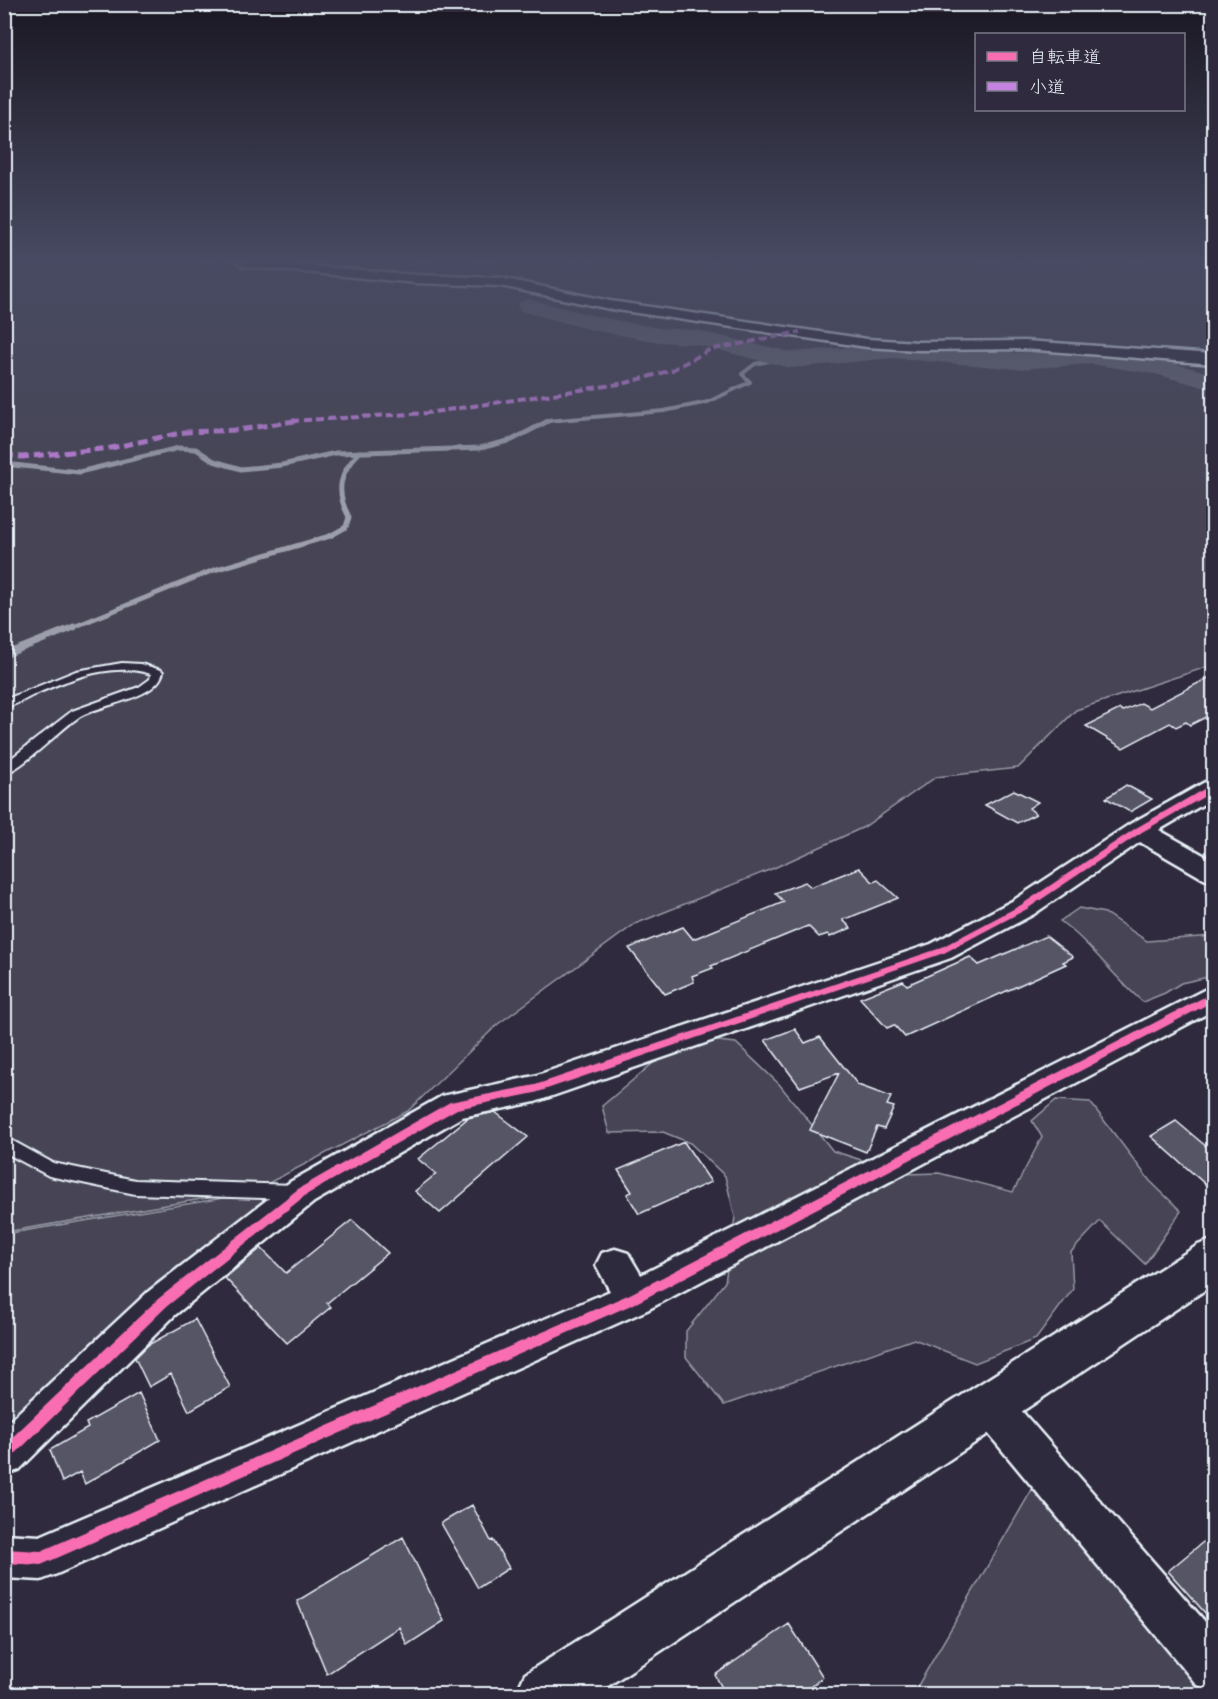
<svg xmlns="http://www.w3.org/2000/svg" width="1218" height="1699" viewBox="0 0 1218 1699" font-family="'Indie Flower','Klee One',sans-serif">
<style>
.green{fill:#464455;stroke:#979aa6;stroke-width:1.5}
.lines{fill:none;stroke-linecap:round;stroke-linejoin:round}
.stream-far2{stroke:#9c9fab;stroke-width:4}
.stream-far1{stroke:#9c9fab;stroke-width:5}
.stream{stroke:#9c9fab;stroke-width:7}
.river{fill:#696978;fill-rule:evenodd}
.building{fill:#575565;stroke:#e8f1f8;stroke-width:1.5}
.service-casing{stroke:#e8f1f8;stroke-width:4}
.minor-casing{stroke:#e8f1f8;stroke-width:5}
.tertiary-casing{stroke:#e8f1f8;stroke-width:5}
.service{fill:#2f2a3d;fill-rule:evenodd}
.minor{fill:#2f2a3d;fill-rule:evenodd}
.tertiary{fill:#2f2a3d;fill-rule:evenodd}
.quiet-far1{stroke:#c483df;stroke-width:4;stroke-dasharray:8 4;stroke-linecap:butt}
.quiet{stroke:#c483df;stroke-width:5;stroke-dasharray:10 5;stroke-linecap:butt}
.cycleway-casing{stroke:#2f2a3d;stroke-width:4}
.cycleway{fill:#f96db3;fill-rule:evenodd}
</style>
<rect width="100%" height="100%" fill="#2f2a3d"/>
<filter id="ink" filterUnits="userSpaceOnUse"><feTurbulence type="fractalNoise" baseFrequency=".0167" numOctaves="2"/><feDisplacementMap in="SourceGraphic" scale="12" xChannelSelector="R" yChannelSelector="G"/><feConvolveMatrix kernelMatrix="1 2 1 2 8 2 1 2 1" color-interpolation-filters="sRGB"/></filter>
<g filter="url(#ink)">
<path class="green" d="M5 262H1213V665L1076 710 1018 768 936 777 864 827 774 868 635 924 498 1024 408 1111 255 1190 5 1232Z
M1079 908 1105 913 1147 941 1213 936V976L1181 983 1165 993 1143 1002C1113 977 1092 944 1060 921Z
M709 1040 736 1043 779 1084 833 1151 906 1174 939 1173 1013 1192 1042 1137 1032 1121 1056 1100 1090 1102 1150 1181 1181 1211 1145 1264 1100 1221 1071 1252 1073 1289 1036 1339 975 1363 914 1339 724 1405 686 1357V1331L725 1282 735 1217 725 1176 690 1143 663 1132 609 1133 602 1106 664 1054Z
M266 1191 287 1204 5 1449V1234Z
M1044 1469 1213 1660V1694H913Z"/>
<g class="lines">
<path class="stream-far2" d="M547 421 664 411 708 402 750 382 742 374 755 364 782 358"/>
<path class="stream-far1" d="M4 464 79 472 179 448 196 449 214 461 241 469 282 465 336 453 480 448 512 440 550 420
M71 628 214 570 330 536 346 527 349 517C335 491 339 472 360 452"/>
<path class="stream" d="M4 655 74 627"/>
<path class="river" d="M529 299 594 316 659 328 695 330 791 352 892 344 1017 353 1091 348 1157 359 1214 374V390L1155 374 1091 364 1017 369 892 358 791 368 694 344 659 342 592 330 521 311 517 306 521 301Z"/>
</g>
<path class="building" d="M1214 675V713L1190 725 1186 722 1176 727 1170 723 1123 748 1086 726 1120 709 1123 711 1141 703 1150 708Z
M1126 785 1152 799 1130 812 1106 798Z
M1014 790 1038 802 1029 808 1036 814 1017 823 985 805Z
M859 868 873 882 878 880 898 898 843 920 851 928 830 937 828 934 819 937 808 926 711 966 713 968 692 976 694 982 665 994 629 948 683 927 693 939 784 902 775 893 805 882 811 887Z
M1046 936 1073 957 1063 962 1066 964 905 1037 894 1025 887 1028 860 998 903 981 907 985 970 957 979 965Z
M795 1029 805 1043 820 1037 858 1085 891 1097 887 1105 894 1107 884 1129 877 1127 866 1152 810 1130 839 1073 800 1087 765 1040Z
M495 1112 528 1137 440 1213 415 1191 436 1174 418 1159 468 1118Z
M1176 1121 1214 1153V1192L1151 1136Z
M684 1142 711 1182 639 1214 627 1194 632 1192 618 1170Z
M352 1220 388 1253 327 1303 331 1307 287 1343 225 1278 261 1248 286 1273Z
M195 1319 230 1387 189 1411 171 1374 149 1387 135 1358 148 1345Z
M139 1393 160 1440 85 1484 80 1472 62 1482 50 1450 88 1428 86 1423Z
M472 1505 491 1541 493 1540 509 1568 478 1588 441 1523Z
M1214 1533V1623L1168 1571Z
M403 1537 444 1621 407 1645 399 1627 327 1674 297 1601Z
M789 1624 823 1677 799 1695H726L715 1675Z"/>
<g class="lines">
<defs>
<path id="service" d="M122 663 141 664 161 670 163 672C156 700 102 703 79 717 59 730 25 767 4 774V764L72 711 139 687 150 679 151 674C114 662 72 678 38 693 27 698 16 705 4 708V700L76 671Z
M4 1136 53 1163 135 1180 296 1185 302 1187 305 1192 302 1197 296 1199 135 1194 49 1176 4 1152Z"/>
<path id="minor" d="M237 262H269L416 275 501 278 610 301 867 339 918 342 1025 341 1214 354V364L1025 349 918 350 867 347 610 309 501 286 416 283 243 266Z
M1214 779V798L1159 830 1214 861V882L1204 879 1140 842 1034 914 951 958 535 1102 462 1117 314 1202 175 1315 19 1470 4 1475V1426L149 1291 290 1182 442 1096 534 1076 931 944 1014 900 1130 824 1205 782Z
M1214 985V1010L647 1310 57 1574 41 1580 4 1578V1534L40 1536 610 1291 596 1265 602 1253 615 1249 628 1253 641 1275Z
M991 1387 1005 1392 1214 1632V1691L1197 1685 977 1420 971 1406 977 1392Z"/>
<path id="tertiary" d="M1214 1239V1284L596 1694H516L525 1674 1198 1245Z"/>
</defs>
<use href="#service" class="service-casing"/>
<use href="#minor" class="minor-casing"/>
<use href="#tertiary" class="tertiary-casing"/>
<use href="#service" class="service"/>
<use href="#minor" class="minor"/>
<use href="#tertiary" class="tertiary"/>
<path class="quiet-far1" d="M291 421 427 413 626 383 672 370 709 350 800 332"/>
<path class="quiet" d="M4 455 22 457 111 448 185 432 239 430 300 420"/>
<defs>
<path id="cycleway" d="M1211 785H1214V791L1142 832 1027 909 944 953 535 1093 457 1109 306 1195 166 1307 9 1460 4 1462V1445L158 1299 298 1189 450 1102 535 1085 938 949 1021 905 1136 828Z
M1214 992V1001L638 1302 41 1565 4 1563V1549L41 1551 630 1294Z"/>
</defs>
<use href="#cycleway" class="cycleway-casing"/>
<use href="#cycleway" class="cycleway"/>
</g>
</g>
<linearGradient id="sky" x2="0" y2="1"><stop stop-color="#1a1722"/><stop offset="0.52" stop-color="#474a62"/><stop offset="1" stop-color="#474a62" stop-opacity="0"/></linearGradient>
<rect width="1218" height="500" fill="url(#sky)"/>
<rect width="1218" height="1699" fill="none" stroke="#2f2a3d" stroke-width="24"/>
<rect x="12" y="12" width="1194" height="1675" fill="none" stroke="#e8f1f8" stroke-width="2" filter="url(#ink)"/>
<rect x="975" y="33" width="210" height="78" fill="#2f2a3d" stroke="#797a88" stroke-width="1.5"/>
<rect x="987" y="52" width="30" height="9" fill="#f96db3" stroke="#797a88" stroke-width="1.5"/>
<text x="1029" y="63" font-size="18" fill="#e8f1f8">自転車道</text>
<rect x="987" y="82" width="30" height="9" fill="#c483df" stroke="#797a88" stroke-width="1.5"/>
<text x="1029" y="93" font-size="18" fill="#e8f1f8">小道</text>
</svg>
